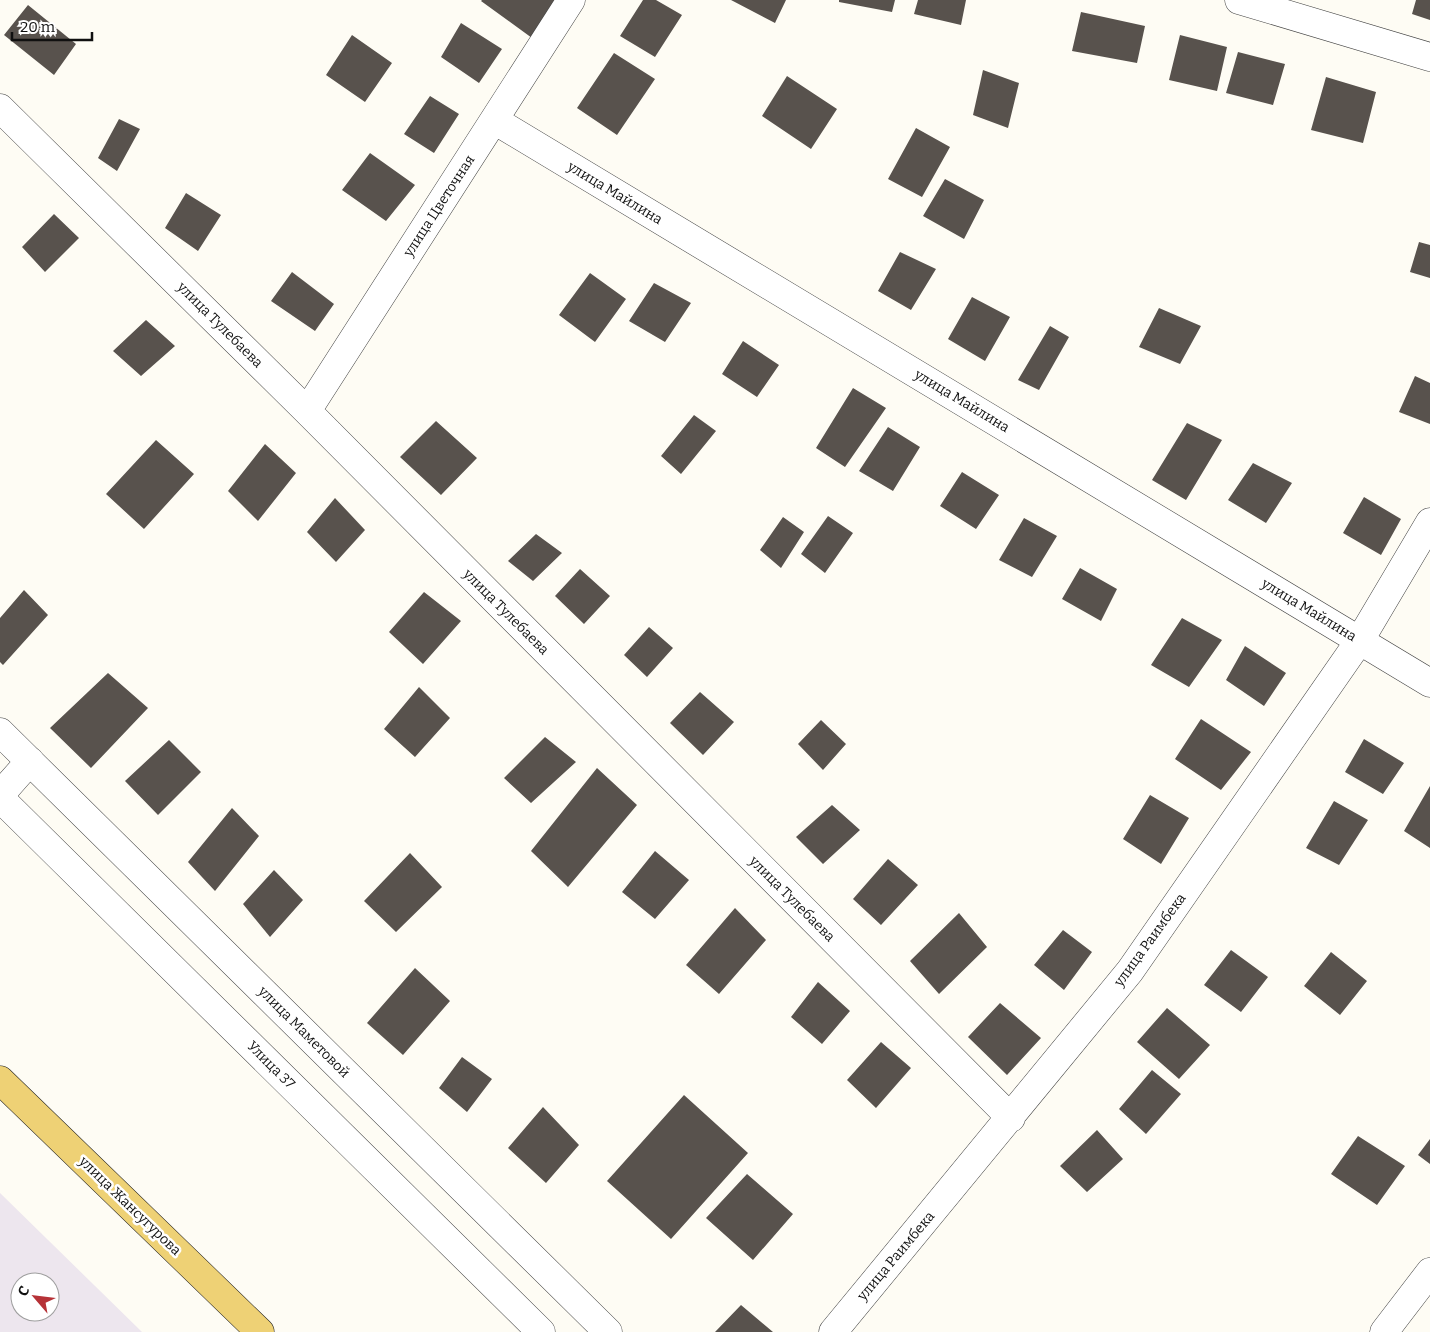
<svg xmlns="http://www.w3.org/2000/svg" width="1430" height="1332" viewBox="0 0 1430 1332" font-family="Bitter,serif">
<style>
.industrial{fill:#ede6ee;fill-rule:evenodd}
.building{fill:#58524d}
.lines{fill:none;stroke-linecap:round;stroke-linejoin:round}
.street-casing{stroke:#434343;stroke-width:29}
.primary-casing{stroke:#212121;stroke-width:29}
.street{stroke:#fff;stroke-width:28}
.primary{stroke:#eed175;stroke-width:28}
.labels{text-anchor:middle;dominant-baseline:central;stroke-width:5;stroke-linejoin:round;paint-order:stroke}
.street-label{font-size:14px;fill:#101010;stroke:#fff}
</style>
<rect width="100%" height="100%" fill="#fefcf4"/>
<path class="industrial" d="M0 1193 142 1332H0ZM20 1282H50V1312H20Z"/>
<path class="building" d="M482 0H559L532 38 481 1Z
M643 0H656L682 15 655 57 620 36Z
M731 0H786L775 23Z
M839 0H895L892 12 839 2Z
M918 0H966L961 25 914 14Z
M1416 0H1430V20L1412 14Z
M28 5 76 44 54 75 4 35Z
M1081 12 1145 26 1137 63 1072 51Z
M461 23 502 49 479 83 441 57Z
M352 35 392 63 365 102 326 75Z
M1180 35 1227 47 1217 91 1169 80Z
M1238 52 1285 64 1273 105 1226 93Z
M614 53 655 79 617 135 577 108Z
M983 70 1019 83 1008 128 973 115Z
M787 76 837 109 811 149 762 116Z
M1326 77 1376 92 1363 143 1311 130Z
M430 96 459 114 434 153 404 134Z
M119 119 140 129 117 171 98 158Z
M916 128 950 147 922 197 888 179Z
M370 153 415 185 386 221 342 190Z
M945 179 984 200 964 239 923 216Z
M186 193 221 215 198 251 165 228Z
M54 214 79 238 45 272 22 247Z
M1419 242 1430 245V278L1410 272Z
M900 252 936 269 911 310 878 291Z
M292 272 334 304 315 331 271 301Z
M590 273 626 299 595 342 559 315Z
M654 283 691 303 665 342 629 321Z
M972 297 1010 317 985 361 948 339Z
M1159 308 1201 326 1180 364 1139 347Z
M146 320 175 346 141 376 113 351Z
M1050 326 1069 337 1039 390 1018 380Z
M743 341 779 365 757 397 722 374Z
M1415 376 1430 383V424L1399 412Z
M853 388 886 408 845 467 816 448Z
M694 415 716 431 681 474 661 456Z
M436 421 477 458 441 495 400 457Z
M1187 423 1222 440 1186 500 1152 480Z
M888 427 920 447 893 491 859 471Z
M156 440 194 474 144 529 106 494Z
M265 444 296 473 258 521 228 491Z
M1253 463 1292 483 1266 523 1228 500Z
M962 472 999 495 976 529 940 506Z
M1364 497 1401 519 1381 555 1343 533Z
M335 498 365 530 336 562 307 532Z
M828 516 853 533 825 573 801 554Z
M783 517 804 532 781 568 760 550Z
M1024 518 1057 536 1032 577 999 560Z
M536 534 562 553 533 581 508 561Z
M1080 568 1117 589 1101 621 1062 599Z
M580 569 610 596 584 624 555 596Z
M24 590 48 615 3 665 0 662V618Z
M424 592 461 621 423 664 389 632Z
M1182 618 1222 640 1189 687 1151 665Z
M649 627 673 648 647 677 624 655Z
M1245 646 1286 673 1264 706 1226 680Z
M108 673 148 708 91 768 50 728Z
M419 687 450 718 415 757 384 729Z
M700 692 734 722 703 755 670 723Z
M1201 719 1251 752 1221 790 1175 759Z
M821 720 846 744 823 770 798 744Z
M545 737 576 762 531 803 504 778Z
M1364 739 1404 763 1383 794 1345 772Z
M169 740 201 772 158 815 125 781Z
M597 768 637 805 568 887 531 851Z
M1430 786V848L1404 831Z
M1150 795 1189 818 1161 864 1123 839Z
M1334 801 1368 820 1339 865 1306 848Z
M832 805 860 830 823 864 796 837Z
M232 808 259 836 215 891 188 862Z
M655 851 689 880 655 919 622 892Z
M410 853 442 887 396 932 364 901Z
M888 859 918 885 881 925 853 899Z
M274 870 303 900 270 937 243 904Z
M735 908 766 940 719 994 686 965Z
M959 913 987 947 939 994 910 961Z
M1063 930 1092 952 1064 990 1034 965Z
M1231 950 1268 977 1241 1012 1204 985Z
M1331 952 1367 981 1340 1015 1304 986Z
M415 968 450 1001 403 1055 367 1023Z
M818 982 850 1011 822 1044 791 1017Z
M1000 1003 1041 1038 1007 1075 968 1037Z
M1167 1008 1210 1045 1179 1079 1137 1042Z
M881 1042 911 1068 876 1108 847 1080Z
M462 1057 492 1079 467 1112 439 1088Z
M1152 1070 1181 1094 1146 1134 1119 1109Z
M684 1095 748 1153 671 1239 607 1181Z
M543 1107 579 1145 546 1183 508 1148Z
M1097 1130 1123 1159 1087 1192 1060 1166Z
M1358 1136 1405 1166 1377 1205 1331 1174Z
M1430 1139V1164L1418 1155Z
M747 1174 793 1214 753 1260 706 1218Z
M741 1305 773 1332H715Z"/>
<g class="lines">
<defs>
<path id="street" d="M1239 0 1430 57
M0 108 307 411 1011 1118
M494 120 1430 683
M307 411 571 0
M0 732 608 1332
M0 795 30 761
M0 798 541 1332
M833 1332 1130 971 1360 640 1430 522
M1384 1332 1430 1272"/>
<path id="primary" d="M0 1080 260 1332"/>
</defs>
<use href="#street" class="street-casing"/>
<use href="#primary" class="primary-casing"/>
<use href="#street" class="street"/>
<use href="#primary" class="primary"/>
</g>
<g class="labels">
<g class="street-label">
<text transform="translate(615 193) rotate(31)">улица Майлина</text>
<text transform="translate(439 206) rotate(-57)">улица Цветочная</text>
<text transform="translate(220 325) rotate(45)">улица Тулебаева</text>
<text transform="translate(962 401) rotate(31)">улица Майлина</text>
<text transform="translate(1309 610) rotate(31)">улица Майлина</text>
<text transform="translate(506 612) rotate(45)">улица Тулебаева</text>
<text transform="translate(792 899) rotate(45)">улица Тулебаева</text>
<text transform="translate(1150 940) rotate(-54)">улица Раимбека</text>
<text transform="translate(304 1032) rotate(45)">улица Маметовой</text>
<text transform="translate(271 1065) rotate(45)">Улица 37</text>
<text transform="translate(130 1206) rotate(44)">улица Жансугурова</text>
<text transform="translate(896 1256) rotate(-50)">улица Раимбека</text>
</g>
</g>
<g transform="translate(35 1297) rotate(298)"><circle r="24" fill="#ffffff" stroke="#9f9f9f"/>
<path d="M0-4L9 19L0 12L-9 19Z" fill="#b63237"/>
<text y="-8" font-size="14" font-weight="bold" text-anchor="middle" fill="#101010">С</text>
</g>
<path d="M12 32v8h80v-8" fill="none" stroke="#101010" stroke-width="2.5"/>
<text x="20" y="32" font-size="15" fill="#101010" stroke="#ffffff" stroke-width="4" paint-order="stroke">20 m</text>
</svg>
